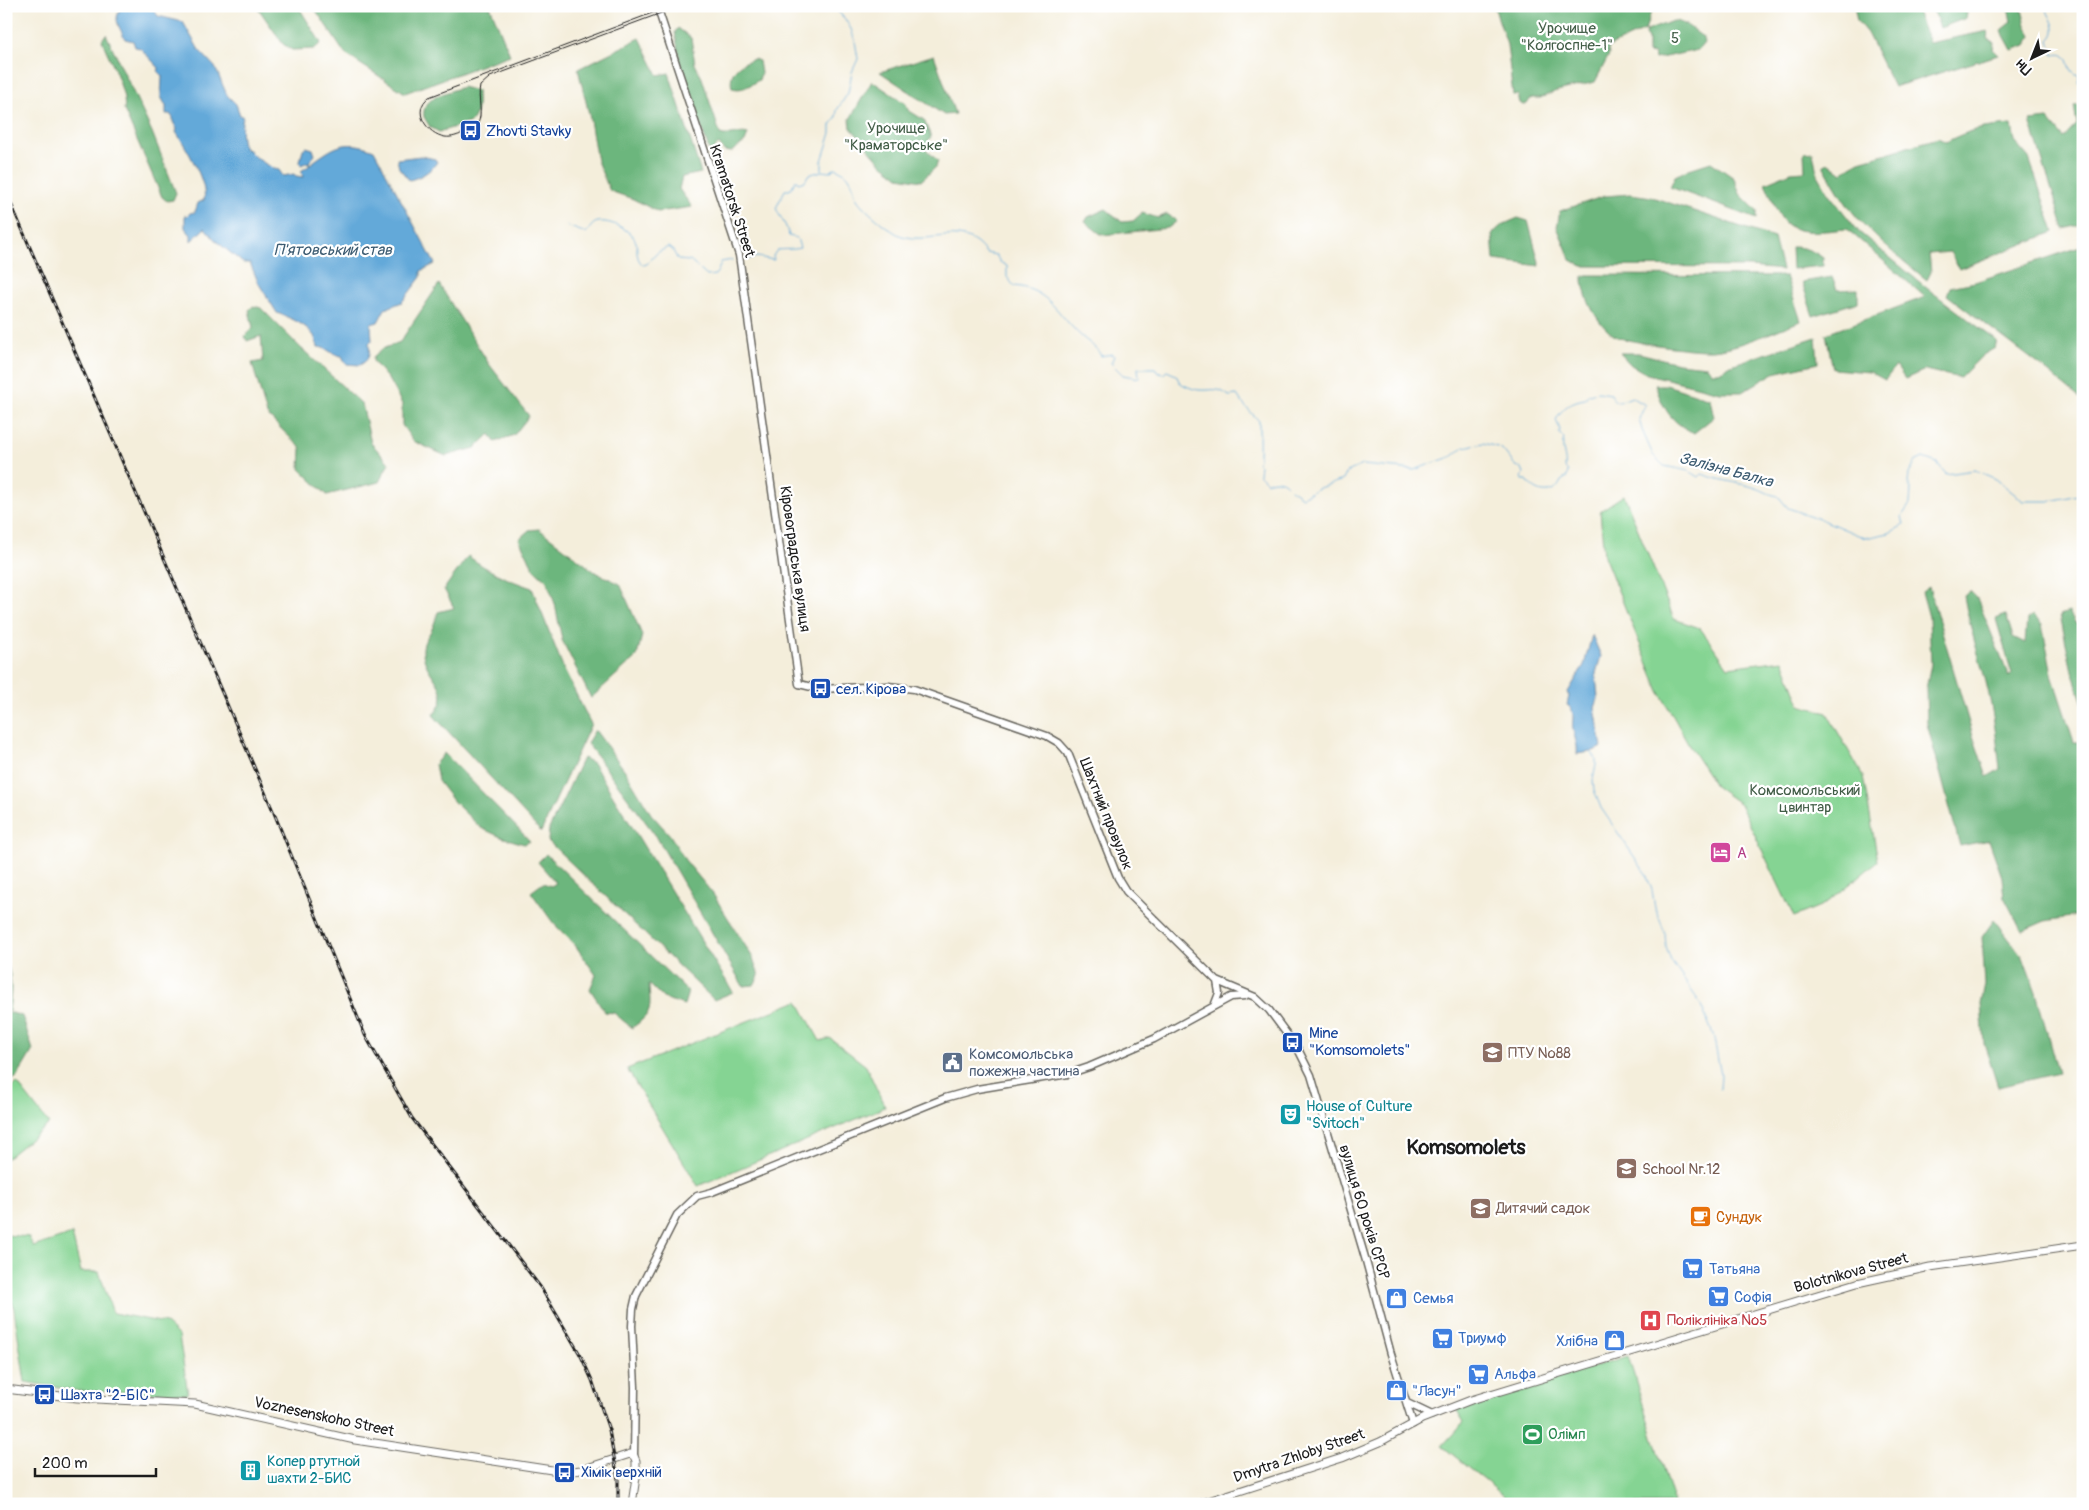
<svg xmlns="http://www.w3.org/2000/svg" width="2089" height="1510" viewBox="0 0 2089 1510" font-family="Pangolin,sans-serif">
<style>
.green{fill:#85d493;stroke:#507858}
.forest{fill:#6cb67d;stroke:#44694c}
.water{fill:#63a9d9;stroke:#40627a}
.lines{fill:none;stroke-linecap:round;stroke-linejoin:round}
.stream{stroke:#63a9d9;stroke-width:1}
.tertiary-casing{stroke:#68665f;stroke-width:9}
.secondary-casing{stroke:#68665f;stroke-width:9}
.tertiary{stroke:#fff;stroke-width:6}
.secondary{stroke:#fff;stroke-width:7}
.tram{stroke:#1c1c1c;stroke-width:1}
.rail-casing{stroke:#1c1c1c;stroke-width:3}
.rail{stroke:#fff;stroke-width:1;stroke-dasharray:4;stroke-linecap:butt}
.labels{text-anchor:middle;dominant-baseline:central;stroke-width:4.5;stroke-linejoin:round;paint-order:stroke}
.park-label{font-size:15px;fill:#415c46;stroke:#fff}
.transit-label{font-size:15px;fill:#164399;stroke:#fff;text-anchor:start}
.street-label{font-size:15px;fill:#1c1c1c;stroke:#fff}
.hotel-label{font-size:15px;fill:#b23c85;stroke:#fff;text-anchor:start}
.education-label{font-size:15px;fill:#785e54;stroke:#fff;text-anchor:start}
.service-label{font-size:15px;fill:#4e5e75;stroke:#fff;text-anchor:start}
.culture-label{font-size:15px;fill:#0d838f;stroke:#fff;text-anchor:start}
.food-label{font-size:15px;fill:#c56008;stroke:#fff;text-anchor:start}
.shop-label{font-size:15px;fill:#366cbe;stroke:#fff;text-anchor:start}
.health-label{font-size:15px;fill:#be3a42;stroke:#fff;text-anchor:start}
.leisure-label{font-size:15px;fill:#27864d;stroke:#fff;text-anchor:start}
.water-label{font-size:16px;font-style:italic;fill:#3c5b71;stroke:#fff}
.district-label{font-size:20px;font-weight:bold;fill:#1c1c1c;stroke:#fff}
</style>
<rect width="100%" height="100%" fill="#fff"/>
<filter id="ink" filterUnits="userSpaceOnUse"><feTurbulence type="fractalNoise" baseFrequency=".02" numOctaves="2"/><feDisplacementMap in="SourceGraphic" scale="10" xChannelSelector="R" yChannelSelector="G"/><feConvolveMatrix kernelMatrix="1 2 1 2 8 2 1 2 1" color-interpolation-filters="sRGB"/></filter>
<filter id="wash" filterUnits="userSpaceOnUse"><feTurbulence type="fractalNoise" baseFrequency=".0096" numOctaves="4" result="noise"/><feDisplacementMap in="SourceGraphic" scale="20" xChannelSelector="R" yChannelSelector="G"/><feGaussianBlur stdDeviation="1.12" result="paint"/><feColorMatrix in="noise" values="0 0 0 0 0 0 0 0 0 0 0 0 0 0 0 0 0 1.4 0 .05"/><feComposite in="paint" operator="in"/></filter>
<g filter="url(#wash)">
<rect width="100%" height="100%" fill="#f4eedb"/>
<path class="green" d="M1624 495 1674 619 1700 628 1728 667 1783 660 1800 705 1827 713 1863 776 1878 861 1827 903 1794 917 1740 804 1716 787 1692 750 1659 691 1604 556 1600 511Z
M798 1001 820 1041 830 1038 866 1066 885 1107 698 1186 627 1069Z
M17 1083 49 1124 6 1159V1092Z
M72 1234 81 1272H99L113 1313 165 1323 179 1336 188 1394 79 1391 25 1382 13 1303H6V1235L29 1237 33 1247Z
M1628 1356 1674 1504H1514L1442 1446 1464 1422 1456 1409Z"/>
<path class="forest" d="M250 6H298L321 43 314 49 292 50 283 44 258 8Z
M313 6H490L510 55 405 93 345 54Z
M1494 6H1653L1645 30 1610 46 1608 50 1609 55 1595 82 1557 91 1540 98H1531L1527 104 1523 105 1520 103 1518 95H1513L1507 45Z
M1854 6H1915L1929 43 1988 31 1987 39 1994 42 1993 50 1998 55 1894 87 1867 33 1857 21Z
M1927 6H1964L1967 13 1966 18 1940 28 1935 14Z
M2008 6H2021L2026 25 2032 36 2026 45 2012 50 2001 30 2011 22Z
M1673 21C1687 22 1693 31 1703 37L1704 43 1698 50 1655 59 1654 54 1648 53V39L1645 35 1646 31Z
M678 28 691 38 695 64 702 78 720 134C731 138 739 131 748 134L745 142 731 152 724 151 719 144 710 153 681 68 675 32Z
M106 34 152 132 176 193 173 200 167 201 162 197 124 110C128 94 108 56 102 40Z
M640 38 658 75 669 73 701 173 682 177 679 189 692 207 658 212 633 199 610 191 597 161 589 114 578 69Z
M934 55 955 114 944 115 880 72Z
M754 59 759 61 761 73 759 80C748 86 743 91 732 88 728 72 739 63 754 59Z
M872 81 906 104 908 110 924 120 931 137 924 147 938 161 936 167 921 181 899 177 882 164 851 128 850 119Z
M462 87 477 91C477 102 479 114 471 122L439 132 430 127 424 117C421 97 447 93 462 87Z
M2080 105 2083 109V224L2064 229 2030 121 2048 119 2064 138 2077 124 2074 106Z
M2012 125 2015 142 2029 158 2054 232 1959 269 1950 252 1929 254 1931 272 1927 280C1904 262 1882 244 1862 223 1846 206 1834 185 1823 165L1829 163 1842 173 1851 166 1860 161 1938 138 1946 142C1971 129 1984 127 2012 125Z
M1813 152 1817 173 1829 194 1859 232 1928 289 1997 341 1995 348 1983 355 1960 378 1925 370 1905 379 1896 366 1885 380 1870 372 1833 369 1826 334 1925 297 1847 229C1828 230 1794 238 1782 219 1775 209 1771 195 1765 183L1791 172 1805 171 1804 153Z
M1711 162 1734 178 1740 194 1757 211V219L1670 187 1675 176 1689 169Z
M1630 194 1652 197 1774 238 1782 270 1750 267 1582 266 1571 260 1557 227 1560 211 1605 196Z
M1106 209 1122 222 1133 221 1142 213 1158 218 1167 214 1177 221 1168 228 1102 235 1085 222 1088 217Z
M1518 218 1528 221 1540 266 1494 260 1492 234 1502 225Z
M2083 246V401L2037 363 1947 295 1950 287 1975 282Z
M1791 247C1804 247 1812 250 1823 258V266L1792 269Z
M1587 275 1786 276 1801 321C1776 330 1737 349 1711 350 1697 351 1628 342 1617 337 1599 328 1582 296 1583 276Z
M1832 277 1837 290 1858 289V302L1813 316 1802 282Z
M439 284 489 364 529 416 514 435 495 442 490 434 475 448 446 456 413 441 402 425V404L388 379 373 361V357L382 349 400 342Z
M253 306 261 308 301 348 362 404 371 443 389 463 379 482 327 495 300 469 301 448 267 415 252 363 263 361 261 336 247 341 245 336 253 328 249 310Z
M1816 337 1818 363 1774 373 1742 392H1720L1647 374 1631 365 1620 353H1639L1678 363 1707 366 1712 372H1719L1731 365Z
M1655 385H1666L1710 399 1714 417 1694 433C1670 422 1664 409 1655 385Z
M539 529 595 572 620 584 642 635 637 656 591 698 562 640 555 604 547 581 534 569 519 539 529 530Z
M468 556C488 571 508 580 532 588L565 672 591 724 541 832 433 715C457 689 424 677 423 652 422 641 429 636 433 627 435 622 436 617 438 612L454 608 444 589Z
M1929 587 1972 733 1987 777 2000 769C1997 740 1993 710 1986 682 1978 653 1969 625 1964 596L1970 591 1977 598 2009 677 2012 674 1996 619 2006 615 2013 637 2025 643 2027 619 2033 615 2042 625 2053 678 2074 742H2083V915L2045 921 2022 931 2004 897 2002 877 1989 840 1960 846 1927 724 1926 689 1931 664 1929 617 1922 592Z
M2069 612 2076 624 2083 625V704L2072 671 2060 615Z
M595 730 626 772 651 814 670 835 685 860 713 894 753 958 759 976 754 985 743 986 656 836 587 743Z
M444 753 530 841 524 844 501 837 481 828 454 802 438 781 435 764Z
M583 758 593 763 733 992 714 1000 548 841 549 829Z
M546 854 688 992 684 1005 663 998 649 984C650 1008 654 1012 632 1028L614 1013 605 1012 590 989 596 975 575 945 554 924 531 892 543 883 551 886 556 883 538 862Z
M1994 920 2023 957 2036 992 2058 1073 1998 1087 1984 1044 1981 1004 1985 985 1982 937Z
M6 961C13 977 11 994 9 1012L22 1016 33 1050 17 1077 6 1084Z"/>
<path class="water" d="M123 6H151L158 16 183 22 199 50 215 67 227 95 236 104 240 115 243 117C241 126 240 140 245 149L249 150C251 156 273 169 279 170L283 176 294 174 296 176 303 177 301 171 310 165 308 162 301 165 300 162 303 149 306 147 313 149 315 155 309 162 310 164C334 147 344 138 374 150L435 264 421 271V277L402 302 385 309 378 322 371 324 372 341 369 343C370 355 370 359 360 365L346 364 342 356C332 355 328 348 318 347 316 343 316 340 314 336 306 324 290 318 277 313L259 284 250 263H243L216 241 205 228 191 241V235L185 228V215L187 216 190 213 195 212 198 203 204 200C208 183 186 147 176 132L177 129 173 122V118L170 114H166V106L161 97 162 76 158 72 159 68 140 48 135 47 133 41 125 39C120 27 111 19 123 6Z
M421 156 435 159 437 162C431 171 420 178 409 180L399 168 397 159Z
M1592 635 1601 656 1596 673 1598 699 1595 708 1602 747 1591 752 1577 754C1578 744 1575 740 1573 730 1571 721 1577 711 1567 705L1569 696 1568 692 1584 665Z"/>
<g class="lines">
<path class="stream" d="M2045 6C2049 18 2061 29 2049 40L2053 55C2056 55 2062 53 2065 56 2072 62 2067 72 2079 75V83L2083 88
M822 170V161L831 133V125L836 118 837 110 848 93 852 72 858 59 855 41 851 29 845 19 833 6
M567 226 586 233C590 229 592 223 598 222 610 220 632 230 636 242 638 251 635 258 643 265L647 264 657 253 668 247 672 249 678 260 690 261 707 276 715 275 718 271 721 262 732 260
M748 259 757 257 774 260 773 256 777 250C785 249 791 250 800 248L797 238 789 236C787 225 780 218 776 208L785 190H790L796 180 798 183 805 181 808 175 822 171 829 172 836 168C840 171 845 172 848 176 854 184 853 189 856 197 859 206 893 234 902 236 933 245 963 221 986 253L996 255 1000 262 1007 266V277L1014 286C1048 289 1057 313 1079 334 1086 341 1097 347 1101 356L1112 354 1114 356 1111 363 1123 375 1139 378 1138 368H1155L1157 372 1163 374 1167 371 1176 375 1180 383C1186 386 1194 390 1200 390 1214 391 1216 386 1229 396L1237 395 1243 404 1259 421C1259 431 1260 457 1258 463L1260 465 1259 474 1267 482C1273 479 1283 479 1287 485
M1290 489 1302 497 1319 488 1343 480 1347 472 1363 465 1414 470 1453 456 1464 447 1483 443 1501 448 1515 465 1522 469 1524 474 1521 477 1523 480H1527C1535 494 1554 498 1561 481L1567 477 1568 471 1565 468C1567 457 1560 449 1564 439L1559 433 1560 430 1556 420C1563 407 1571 401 1585 399L1588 394 1598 392 1611 394 1614 401 1619 402 1632 397 1645 405 1639 419 1642 430 1653 455 1664 466 1689 471 1699 477 1702 474C1720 481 1738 482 1756 488 1765 491 1767 494 1778 496L1788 508 1823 520 1865 538 1889 533 1904 525 1902 516 1910 504 1911 489 1908 483 1909 474 1915 462 1923 458 1937 463 1946 474 1975 470 1996 479 2023 501H2050L2083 494
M1591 752 1596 758V765L1593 780 1594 790 1601 808 1646 874 1652 890 1655 908 1665 933 1666 947 1671 961 1700 1003 1713 1034 1721 1075 1720 1089"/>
</g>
</g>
<g filter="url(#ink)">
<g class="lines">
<defs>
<path id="tertiary" d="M657 6 739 255 799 684 820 689 888 686 914 689 1047 736 1059 743 1068 753 1118 878 1126 891 1217 981 1255 997 1269 1010 1298 1049 1311 1075 1366 1261 1391 1354 1413 1424
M1214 1006 1219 993 1217 981
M1407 1403 1432 1415
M634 1456 635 1387 632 1326 633 1309 636 1296 677 1215 697 1196 712 1192 945 1098 977 1089 1068 1074 1089 1067 1154 1039 1231 997 1245 996"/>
<path id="secondary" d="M6 1389 77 1398 195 1404 355 1440 565 1472 581 1470 630 1454 634 1456 636 1461V1477L632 1504
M1199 1504 1342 1458 1380 1442 1422 1419 1471 1400 1857 1283 1930 1267 2083 1245"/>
</defs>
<use href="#tertiary" class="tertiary-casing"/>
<use href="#secondary" class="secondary-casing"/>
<use href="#tertiary" class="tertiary"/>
<use href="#secondary" class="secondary"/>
<path class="tram" d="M671 6 429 97C411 111 427 134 445 137 452 138 458 135 464 133 469 131 474 130 477 125 484 114 477 99 480 86L490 77 680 6"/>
<defs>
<path id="rail" d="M6 192 274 813 365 1035 412 1118 541 1288 581 1356 592 1380 609 1430 618 1479V1504"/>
</defs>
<use href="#rail" class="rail-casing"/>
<use href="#rail" class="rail"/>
</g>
</g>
<defs>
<symbol id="bus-square" viewBox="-11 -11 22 22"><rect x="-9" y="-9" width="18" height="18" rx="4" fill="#1a4fb4" stroke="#fff"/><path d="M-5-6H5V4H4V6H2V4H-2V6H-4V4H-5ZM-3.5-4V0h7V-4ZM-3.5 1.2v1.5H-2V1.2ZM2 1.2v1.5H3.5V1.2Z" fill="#fff"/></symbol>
<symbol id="hotel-square" viewBox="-11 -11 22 22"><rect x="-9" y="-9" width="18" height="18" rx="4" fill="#d1479c" stroke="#fff"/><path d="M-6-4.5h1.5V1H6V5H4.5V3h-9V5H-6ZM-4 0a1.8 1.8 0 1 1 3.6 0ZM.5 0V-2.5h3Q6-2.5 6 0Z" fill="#fff"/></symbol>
<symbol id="university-square" viewBox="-11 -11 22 22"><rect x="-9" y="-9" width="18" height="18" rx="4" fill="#8d6e63" stroke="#fff"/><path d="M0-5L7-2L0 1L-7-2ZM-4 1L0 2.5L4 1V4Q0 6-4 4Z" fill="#fff"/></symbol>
<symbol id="civic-square" viewBox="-11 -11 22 22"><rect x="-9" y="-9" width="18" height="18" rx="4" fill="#5c6f8a" stroke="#fff"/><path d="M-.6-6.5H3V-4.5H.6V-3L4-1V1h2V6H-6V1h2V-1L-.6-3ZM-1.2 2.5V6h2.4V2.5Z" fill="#fff"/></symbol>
<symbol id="theatre-square" viewBox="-11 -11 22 22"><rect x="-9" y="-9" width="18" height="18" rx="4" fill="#0f9aa8" stroke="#fff"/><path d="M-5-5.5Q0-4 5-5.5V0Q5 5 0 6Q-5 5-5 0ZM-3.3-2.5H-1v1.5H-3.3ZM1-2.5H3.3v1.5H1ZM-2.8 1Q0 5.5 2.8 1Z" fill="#fff"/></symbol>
<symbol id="school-square" viewBox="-11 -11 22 22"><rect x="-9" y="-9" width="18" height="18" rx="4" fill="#8d6e63" stroke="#fff"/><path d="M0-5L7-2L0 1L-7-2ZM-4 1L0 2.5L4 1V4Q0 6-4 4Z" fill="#fff"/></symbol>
<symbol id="cafe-square" viewBox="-11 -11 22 22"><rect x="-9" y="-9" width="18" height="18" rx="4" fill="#e8710a" stroke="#fff"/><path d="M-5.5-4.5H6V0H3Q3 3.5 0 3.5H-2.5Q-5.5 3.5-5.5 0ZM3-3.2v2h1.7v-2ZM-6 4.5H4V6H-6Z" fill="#fff"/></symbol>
<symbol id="supermarket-square" viewBox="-11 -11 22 22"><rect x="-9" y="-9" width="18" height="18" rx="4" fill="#3f7fe0" stroke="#fff"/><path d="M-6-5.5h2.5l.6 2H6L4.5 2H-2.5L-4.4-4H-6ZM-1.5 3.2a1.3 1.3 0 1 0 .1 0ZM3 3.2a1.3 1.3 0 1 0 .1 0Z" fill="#fff"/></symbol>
<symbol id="shop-square" viewBox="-11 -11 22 22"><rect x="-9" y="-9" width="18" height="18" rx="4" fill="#3f7fe0" stroke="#fff"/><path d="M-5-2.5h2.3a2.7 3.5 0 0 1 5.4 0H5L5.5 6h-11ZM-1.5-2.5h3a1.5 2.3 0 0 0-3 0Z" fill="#fff"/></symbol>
<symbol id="hospital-square" viewBox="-11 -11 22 22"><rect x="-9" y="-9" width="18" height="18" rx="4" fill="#e0444e" stroke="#fff"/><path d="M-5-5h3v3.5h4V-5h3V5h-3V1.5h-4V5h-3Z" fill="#fff"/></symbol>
<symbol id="stadium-square" viewBox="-11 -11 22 22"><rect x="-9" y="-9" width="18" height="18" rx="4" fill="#2e9e5b" stroke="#fff"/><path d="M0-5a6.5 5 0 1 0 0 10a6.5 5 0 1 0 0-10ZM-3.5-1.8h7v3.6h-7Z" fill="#fff"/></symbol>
<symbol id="building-square" viewBox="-11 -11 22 22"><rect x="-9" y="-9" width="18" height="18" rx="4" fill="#0f9aa8" stroke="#fff"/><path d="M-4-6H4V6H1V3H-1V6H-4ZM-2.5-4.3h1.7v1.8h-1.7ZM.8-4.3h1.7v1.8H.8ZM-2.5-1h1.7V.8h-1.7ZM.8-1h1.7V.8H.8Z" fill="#fff"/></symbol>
</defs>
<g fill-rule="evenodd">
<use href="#bus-square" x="458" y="118" width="25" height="25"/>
<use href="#bus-square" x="808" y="676" width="25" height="25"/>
<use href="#hotel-square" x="1708" y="840" width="25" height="25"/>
<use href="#bus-square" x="1280" y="1030" width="25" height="25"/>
<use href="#university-square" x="1480" y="1040" width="25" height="25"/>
<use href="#civic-square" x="940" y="1050" width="25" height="25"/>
<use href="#theatre-square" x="1278" y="1102" width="25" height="25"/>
<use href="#school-square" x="1614" y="1156" width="25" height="25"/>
<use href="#school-square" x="1468" y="1196" width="25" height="25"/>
<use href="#cafe-square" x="1688" y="1204" width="25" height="25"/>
<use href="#supermarket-square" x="1680" y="1256" width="25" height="25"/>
<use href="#supermarket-square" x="1706" y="1284" width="25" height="25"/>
<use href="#shop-square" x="1384" y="1286" width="25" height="25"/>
<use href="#hospital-square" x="1638" y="1308" width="25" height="25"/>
<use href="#supermarket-square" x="1430" y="1326" width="25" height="25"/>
<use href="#shop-square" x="1602" y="1328" width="25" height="25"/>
<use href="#supermarket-square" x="1466" y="1362" width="25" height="25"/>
<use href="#shop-square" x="1384" y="1378" width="25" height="25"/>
<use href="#bus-square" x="32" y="1382" width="25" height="25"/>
<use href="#stadium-square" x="1520" y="1422" width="25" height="25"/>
<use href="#building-square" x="238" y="1458" width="25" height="25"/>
<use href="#bus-square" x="552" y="1460" width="25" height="25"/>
</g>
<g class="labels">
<g class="park-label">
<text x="1567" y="28">Урочище<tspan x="1567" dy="17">"Колгоспне-1"</tspan></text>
<text x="1675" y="38">5</text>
<text x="896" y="128">Урочище<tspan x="896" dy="17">"Краматорське"</tspan></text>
<text x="1805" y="790">Комсомольський<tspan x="1805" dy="17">цвинтар</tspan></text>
</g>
<g class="transit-label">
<text x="486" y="131">Zhovti Stavky</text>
<text x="836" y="689">сел. Кірова</text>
<text x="1309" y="1033">Mine<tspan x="1309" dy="17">"Komsomolets"</tspan></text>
<text x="61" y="1395">Шахта "2-БІС"</text>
<text x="581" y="1472">Хімік верхній</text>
</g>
<g class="street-label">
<text transform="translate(732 201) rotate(72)">Kramatorsk Street</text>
<text transform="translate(795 559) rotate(82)">Кіровоградська вулиця</text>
<text transform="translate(1106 814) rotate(68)">Шахтний провулок</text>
<text transform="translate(1364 1212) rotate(73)">вулиця 60 років СРСР</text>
<text transform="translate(1851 1273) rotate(-15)">Bolotnikova Street</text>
<text transform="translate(324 1417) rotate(12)">Voznesenskoho Street</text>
<text transform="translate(1299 1456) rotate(-19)">Dmytra Zhloby Street</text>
</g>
<g class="hotel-label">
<text x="1737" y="853">А</text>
</g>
<g class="education-label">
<text x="1508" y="1053">ПТУ №88</text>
<text x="1642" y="1169">School Nr.12</text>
<text x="1496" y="1208">Дитячий садок</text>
</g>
<g class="service-label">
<text x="969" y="1054">Комсомольська<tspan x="969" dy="17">пожежна частина</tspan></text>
</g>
<g class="culture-label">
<text x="1306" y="1106">House of Culture<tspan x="1306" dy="17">"Svitoch"</tspan></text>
<text x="267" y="1461">Копер ртутной<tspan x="267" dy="17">шахти 2-БИС</tspan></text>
</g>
<g class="food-label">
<text x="1716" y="1217">Сундук</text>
</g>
<g class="shop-label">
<text x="1709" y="1269">Татьяна</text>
<text x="1734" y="1297">Софія</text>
<text x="1413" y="1298">Семья</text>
<text x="1458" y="1338">Триумф</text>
<text x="1598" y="1341" text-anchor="end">Хлібна</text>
<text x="1494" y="1374">Альфа</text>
<text x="1412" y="1391">"Ласун"</text>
</g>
<g class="health-label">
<text x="1667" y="1320">Поліклініка №5</text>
</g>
<g class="leisure-label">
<text x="1548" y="1434">Олімп</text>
</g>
<g class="water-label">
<text x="333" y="250">П'ятовський став</text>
<text transform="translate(1726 470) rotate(15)">Залізна Балка</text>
</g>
<g class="district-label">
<text x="1466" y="1147">Komsomolets</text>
</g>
</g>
<rect width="2089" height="1510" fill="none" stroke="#fff" stroke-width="25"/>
<g transform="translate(2032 58) rotate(223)" stroke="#ffffff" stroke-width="4" paint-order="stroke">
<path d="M0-4L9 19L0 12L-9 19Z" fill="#1c1c1c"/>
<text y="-8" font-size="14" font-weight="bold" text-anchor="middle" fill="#1c1c1c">Пн</text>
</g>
<path d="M35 1468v8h121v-8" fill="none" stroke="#1c1c1c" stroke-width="2.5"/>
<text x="42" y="1468" font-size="15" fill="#1c1c1c" stroke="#ffffff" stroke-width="4" paint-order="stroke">200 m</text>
</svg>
